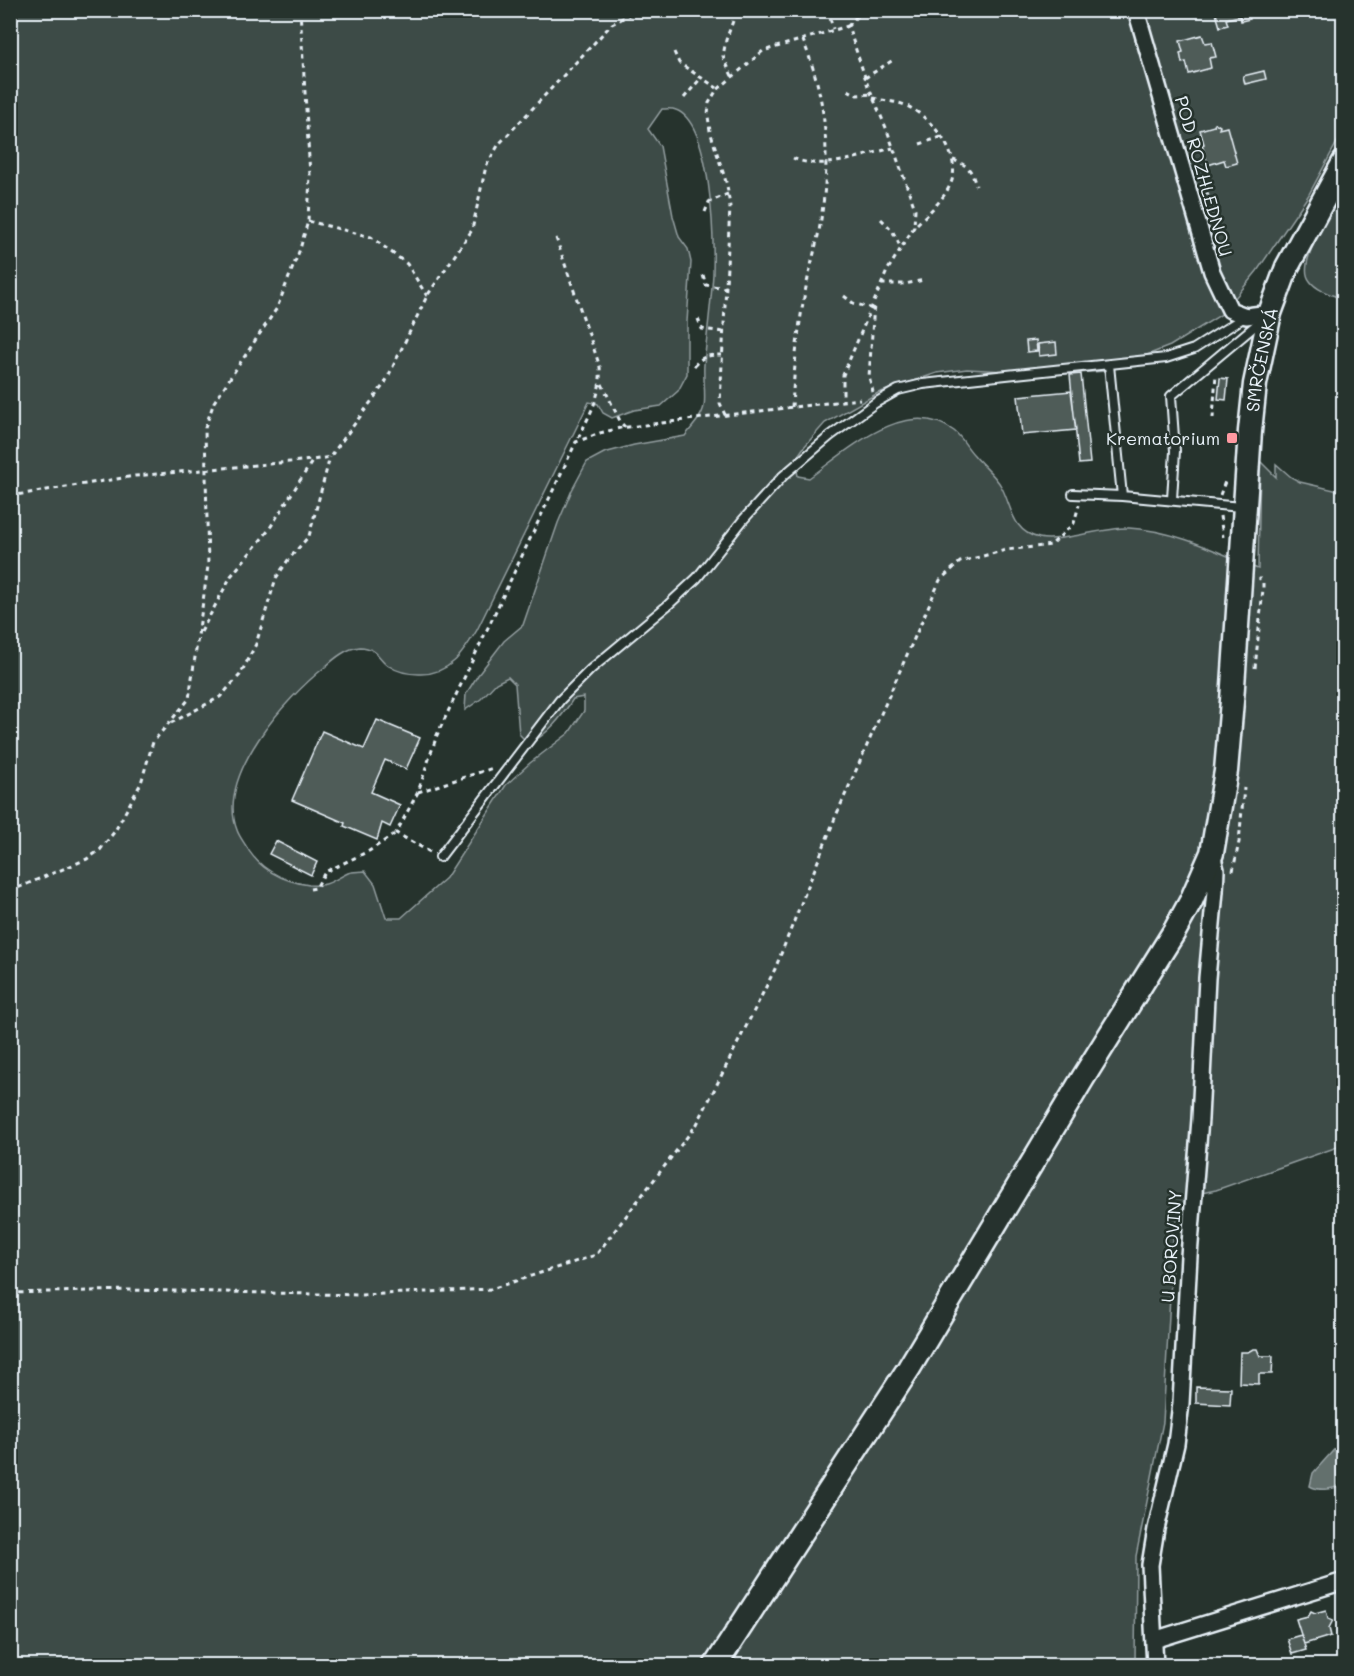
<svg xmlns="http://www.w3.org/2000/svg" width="1354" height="1676" viewBox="0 0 1354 1676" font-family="Mali,sans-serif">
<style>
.green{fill:#3e4b47;stroke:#939ea0;stroke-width:1.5;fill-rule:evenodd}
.water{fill:#636f6d;stroke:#98a3a5;stroke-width:1.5}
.building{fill:#505c59;stroke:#e8f1f8;stroke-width:1.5}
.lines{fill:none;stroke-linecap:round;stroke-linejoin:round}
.lane-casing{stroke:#e8f1f8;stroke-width:12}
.street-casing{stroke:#e8f1f8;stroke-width:20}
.secondary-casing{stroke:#e8f1f8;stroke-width:27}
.path{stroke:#e8f1f8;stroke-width:3;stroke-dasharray:4.5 4.5;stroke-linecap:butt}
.lane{stroke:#26332d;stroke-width:8}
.street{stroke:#26332d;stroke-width:15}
.secondary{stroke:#26332d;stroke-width:22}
.poi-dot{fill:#ff9aa2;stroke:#26332d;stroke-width:2}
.labels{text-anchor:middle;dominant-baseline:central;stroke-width:5;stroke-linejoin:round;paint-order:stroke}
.street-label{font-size:18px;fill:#e8f1f8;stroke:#26332d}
.poi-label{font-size:18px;fill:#e8f1f8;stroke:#26332d;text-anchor:end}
</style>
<rect width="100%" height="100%" fill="#26332d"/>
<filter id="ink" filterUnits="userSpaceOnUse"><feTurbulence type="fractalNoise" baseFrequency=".0167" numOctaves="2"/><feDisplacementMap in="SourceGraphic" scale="12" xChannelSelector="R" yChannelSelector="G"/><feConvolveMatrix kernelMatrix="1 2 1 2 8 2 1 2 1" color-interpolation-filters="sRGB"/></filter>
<g filter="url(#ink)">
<path class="green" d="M11 11H1343V131L1308 196 1257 271 1222 314 1170 346 1106 371 1062 374 967 369 937 373 878 393 825 423 804 447 795 460 798 476 809 478C847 451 906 395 954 431 962 437 967 448 974 455 982 465 995 475 1001 486 1012 506 1011 531 1039 538 1060 543 1103 527 1129 528 1174 530 1218 552 1258 569L1260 461 1276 477V464L1291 477 1300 482 1343 492V1145L1216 1190 1192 1195 1174 1225 1163 1422 1136 1556 1135 1665 11 1666ZM662 109C666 109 672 108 676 110 712 123 714 240 713 274 711 304 707 334 704 365 703 376 706 397 704 406 702 417 692 427 685 436L634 445 604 453 587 462 572 490 558 523 523 625 504 641 478 675 466 694 465 710 481 699 496 683 508 677 515 684 519 734 529 744C549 733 561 718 573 699L584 697V711L569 733 530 763 506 785 446 878 401 918H386L375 884 365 871C360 872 353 871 348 873 333 880 328 887 309 885 283 881 259 869 246 846 243 841 239 836 237 830 216 775 286 698 325 667 335 658 347 648 360 647 377 647 380 661 389 666 398 672 409 674 419 674 450 675 463 653 477 630L589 402 598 404 603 413 612 418 634 410 661 406 678 391 687 374V322L691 262 688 249 679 237 673 216 660 146 648 129Z
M1341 196H1343V299C1333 295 1317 291 1310 281 1296 265 1327 219 1336 203Z"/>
<path class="water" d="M1341 1442 1343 1443V1484C1334 1489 1320 1492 1310 1486L1313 1473Z"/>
<path class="building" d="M1215 10H1248L1250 19 1241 21 1240 16 1226 19 1228 25 1220 27Z
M1202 35 1205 43 1212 42 1216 57 1209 58 1211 68 1189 74 1186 62 1182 63 1180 53 1183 52 1180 41Z
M1264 71 1266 79 1245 84 1243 76Z
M1215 123 1220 126 1219 129 1227 127 1237 163 1226 166 1224 160 1208 165 1202 145 1204 144 1200 130 1214 126Z
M1208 193 1214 212 1204 215 1199 196Z
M1036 340 1037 351 1027 352 1026 341Z
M1056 342 1057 354 1039 356 1038 344Z
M1081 374 1090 463 1079 464 1070 375Z
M1220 378 1228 379 1226 400 1218 399Z
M1071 391 1076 430 1022 435 1018 396Z
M377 720 420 738 406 769 385 760 371 792 400 805 390 827 382 823 377 840 344 826 345 823 292 800 322 731 364 749Z
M276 841 317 862 311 875 269 854Z
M1253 1349H1257L1260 1356H1273L1272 1374H1259V1384L1239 1383 1240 1352H1248Z
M1196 1387 1231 1388 1230 1405 1196 1403Z
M1326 1610 1328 1618 1333 1620 1329 1628 1331 1636 1304 1644 1296 1619 1308 1616 1311 1611 1315 1613Z
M1301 1635 1306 1650 1292 1654 1287 1639Z"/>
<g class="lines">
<defs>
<path id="lane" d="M1109 365 1122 496 1241 507
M1073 494 1122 496
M1172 499 1175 451 1171 396 1262 320
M440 857 560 700 591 669 668 605 697 578 743 520 783 476 830 436 875 403 898 390 923 384 1166 358 1194 349 1246 316"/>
<path id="street" d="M1136 10 1212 272 1230 310 1246 316 1270 313
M1154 1640 1344 1581
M1155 1666 1150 1565 1156 1529 1176 1444 1181 1403 1189 1256 1200 1119 1207 978 1215 891 1216 870 1212 854"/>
<g id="secondary">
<path id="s1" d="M715 1666 909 1368 1083 1078 1174 932 1191 901 1212 853 1226 771 1232 701 1250 431 1255 384 1270 313 1287 267 1344 162"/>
</g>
</defs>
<use href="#lane" class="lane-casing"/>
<use href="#street" class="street-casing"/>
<use href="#secondary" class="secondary-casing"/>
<path class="path" d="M828 10 833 29
M848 26 856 17 868 10
M674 52 679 63 717 88
M732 76 723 56 726 40 737 10
M865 78 893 60
M848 90 857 95 871 94
M684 98 701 78
M873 98C883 101 895 101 905 105 930 116 963 154 951 183 943 201 929 212 915 226
M920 144 941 137
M793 158C823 172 862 155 893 148
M953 160C970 166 971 170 976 186
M705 212 709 202 728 194
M881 219 892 230 901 248
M308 221 371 237 407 264 427 296
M556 238 600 367C602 396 589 415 577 441
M703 275 706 285 726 288
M881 284H905L924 280
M844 296 853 303 870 308
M698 319 702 329 724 332
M694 366C702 356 709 355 722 355
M602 384 621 423 625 427
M873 392 869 377 874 304
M792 407C794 372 797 337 803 303 807 279 814 255 819 231 831 164 829 102 802 38
M725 415 720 403 730 207 727 185 710 131 708 116 709 103 716 91 763 51 848 26 868 86 887 130 915 209 914 227 887 271 843 375V401
M1213 418 1216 374
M1220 495 1226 479
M10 496 135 476 312 460
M1220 516 1223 537
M201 632 231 576 268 531 313 460 330 457 385 383 427 296 472 230 486 166 499 144 612 24 638 10
M1255 668 1263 589V582L1259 578
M171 723 220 697 240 675 256 644 276 578 288 560 309 536 330 457
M418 792 493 768
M430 852 396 833 418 792 437 735 576 442 600 433 620 428 860 399
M1233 871 1239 842 1244 788
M310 889 316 888 325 872 369 851 396 833
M10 891 87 859 100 850 115 831 141 783 153 742 189 699 208 566 205 428 214 402 277 308 300 249 308 221 310 175 300 10
M10 1293 130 1290 361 1295 491 1289 596 1255 697 1124 775 969 835 818 940 580 960 562 1006 550 1051 545 1074 523 1079 505"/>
<use href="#lane" class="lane"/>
<use href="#street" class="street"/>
<use href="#secondary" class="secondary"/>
</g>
</g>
<rect class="poi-dot" x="1226" y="432" width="12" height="12" rx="3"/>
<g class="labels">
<g class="street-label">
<text transform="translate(1204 176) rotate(74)">POD ROZHLEDNOU</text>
<text stroke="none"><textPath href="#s1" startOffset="1450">SMRČENSKÁ</textPath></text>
<text transform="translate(1171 1246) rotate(-86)">U BOROVINY</text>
</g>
<g class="poi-label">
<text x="1220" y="438">Krematorium</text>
</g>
</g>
<rect width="1354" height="1676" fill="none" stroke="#26332d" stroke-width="36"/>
<rect x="18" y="18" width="1318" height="1640" fill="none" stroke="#e8f1f8" stroke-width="2" filter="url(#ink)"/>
</svg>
